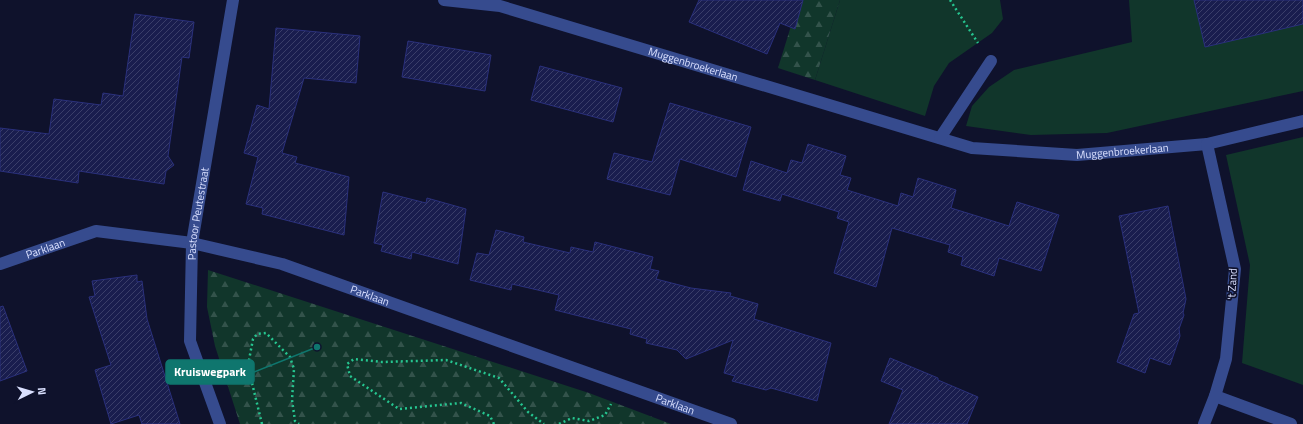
<svg xmlns="http://www.w3.org/2000/svg" width="1303" height="424" viewBox="0 0 1303 424" font-family="'Titillium Web',sans-serif">
<style>
.green{fill:#11362b}
.forest{fill:url(#forest-firs)}
.building{fill:url(#building-hatch);stroke:#2a307c}
.lines{fill:none;stroke-linecap:round;stroke-linejoin:round}
.path{stroke:#26c690;stroke-width:2.5;stroke-dasharray:2 3;stroke-linecap:butt}
.minor{stroke:#364b8e;stroke-width:12}
.labels{text-anchor:middle;dominant-baseline:central;stroke-width:3.5;stroke-linejoin:round;paint-order:stroke}
.street-label{font-size:11px;fill:#dae0ff;stroke:#0f122c}
.leader{fill:none;stroke:#0f766e;stroke-width:1.5}
.callout-dot{fill:#0f766e;stroke:#0f122c;stroke-width:1.5}
.callout{fill:#0f766e;stroke:#0f766e;stroke-width:1.5}
.callout-label{font-size:12px;text-anchor:middle;font-weight:bold;fill:#fff}
</style>
<defs>
<pattern id="forest-firs" width="22" height="20" patternUnits="userSpaceOnUse"><rect width="22" height="20" fill="#11362b"/><path d="M5 1l3.5 6h-7zM16 11l3.5 6h-7z" fill="#33534b"/></pattern>
<pattern id="building-hatch" width="6" height="6" patternUnits="userSpaceOnUse"><rect width="6" height="6" fill="#191d4e"/><path d="M-1 1l2-2M0 6l6-6M5 7l2-2" fill="none" stroke="#3a3e69"/></pattern>
</defs>
<rect width="100%" height="100%" fill="#0f122c"/>
<path class="green" d="M840 0H1000L1003 19 992 33 949 63 934 86 925 116 815 80Z
M1129 0H1303V91L1107 133 1031 135 966 126 972 106 989 87 1014 70 1132 42Z
M1303 137V385L1242 363 1250 265 1226 155Z"/>
<path class="forest" d="M799 0H840L815 80 778 68Z
M208 270 589 393 671 424H240L215 346 207 307Z"/>
<path class="building" d="M699 0H803L795 29 780 23 767 54 689 22Z
M1194 0H1303V24L1205 47Z
M135 14 194 22 189 58 182 57 179 78 168 156 174 165 166 171 164 184 79 171 78 183 0 171V128L49 134 54 99 101 105 103 93 123 96Z
M276 28 360 36 356 83 304 78 282 153 297 157 295 163 349 177 344 235 262 214 263 208 246 204 258 157 244 153 257 105 269 109Z
M408 41 491 55 485 91 402 77Z
M540 66 622 88 613 122 531 100Z
M670 103 751 127 736 177 680 159 670 195 607 179 614 153 652 162Z
M808 144 846 156 840 175 851 178 847 190 898 206 901 193 913 197 918 178 956 190 951 208 1009 226 1017 202 1059 215 1041 271 999 258 994 276 961 265 963 257 948 252 950 245 892 228 876 287 834 273 849 222 837 218 839 212 782 194 780 201 743 190 751 161 787 173 791 160 802 163Z
M383 192 426 203 427 198 466 209 458 264 412 252 411 259 381 251 383 245 374 243Z
M1168 206 1186 299 1183 313 1184 315 1179 329 1180 336 1170 365 1150 358 1145 373 1117 362 1134 314 1139 313 1119 216Z
M496 230 524 237 523 242 570 253 571 247 593 252 595 242 653 257 650 269 659 271 656 279 691 288 731 293 730 296 758 304 754 319 831 343 817 401 771 388 766 390 732 381 735 376 724 373 733 340 686 359 677 350 646 343 647 339 630 334 631 329 555 310 559 295 512 284 511 290 470 280 477 253 489 255Z
M137 275V282L142 281 147 319 180 424H142L139 415 111 424 95 370 111 365 89 297 95 296 92 281Z
M3 306 27 371 0 381V307Z
M890 358 938 378V380L978 397 967 424H889L903 390 881 381Z"/>
<g class="lines">
<path class="path" d="M950 0 978 43
M262 424 252 383 249 360 253 339 257 334 266 333 290 357 294 369 292 400 295 421 299 424
M494 424 490 416 461 403 399 409 350 376 347 364 354 359 382 362 446 360 499 378 528 412 544 424
M559 424 572 418 589 421 605 415 611 404"/>
<g class="minor">
<path id="s1" d="M444 0 500 6 972 148 1077 155 1207 144 1303 121"/>
<path d="M940 138 991 61"/>
<path id="s2" d="M0 264 96 231 192 243 282 264 731 424"/>
<path d="M1215 396 1291 424"/>
<path id="s3" d="M220 424 190 341 192 243 233 0"/>
<path d="M1204 424 1215 396 1226 359 1235 269 1207 144"/>
</g>
</g>
<g class="labels">
<g class="street-label">
<text stroke="none"><textPath href="#s1" startOffset="258">Muggenbroekerlaan</textPath></text>
<text stroke="none"><textPath href="#s1" startOffset="700">Muggenbroekerlaan</textPath></text>
<text stroke="none"><textPath href="#s3" startOffset="216">Pastoor Peutestraat</textPath></text>
<text stroke="none"><textPath href="#s2" startOffset="48">Parklaan</textPath></text>
<text transform="translate(1232 284) rotate(-87)">'t Zand</text>
<text stroke="none"><textPath href="#s2" startOffset="384">Parklaan</textPath></text>
<text stroke="none"><textPath href="#s2" startOffset="708">Parklaan</textPath></text>
</g>
</g>
<path class="leader" d="M317 347L254 372"/>
<circle class="callout-dot" cx="317" cy="347" r="4"/>
<rect class="callout" x="166" y="360" width="88" height="24" rx="4"/>
<g class="callout-label">
<text x="210" y="376">Kruiswegpark</text>
</g>
<g transform="translate(32 392) rotate(85)" stroke="#0f122c" stroke-width="3" paint-order="stroke">
<path d="M0-3L7 15L0 10L-7 15Z" fill="#dae0ff"/>
<text y="-6" font-size="11" font-weight="bold" text-anchor="middle" fill="#dae0ff">N</text>
</g>
</svg>
